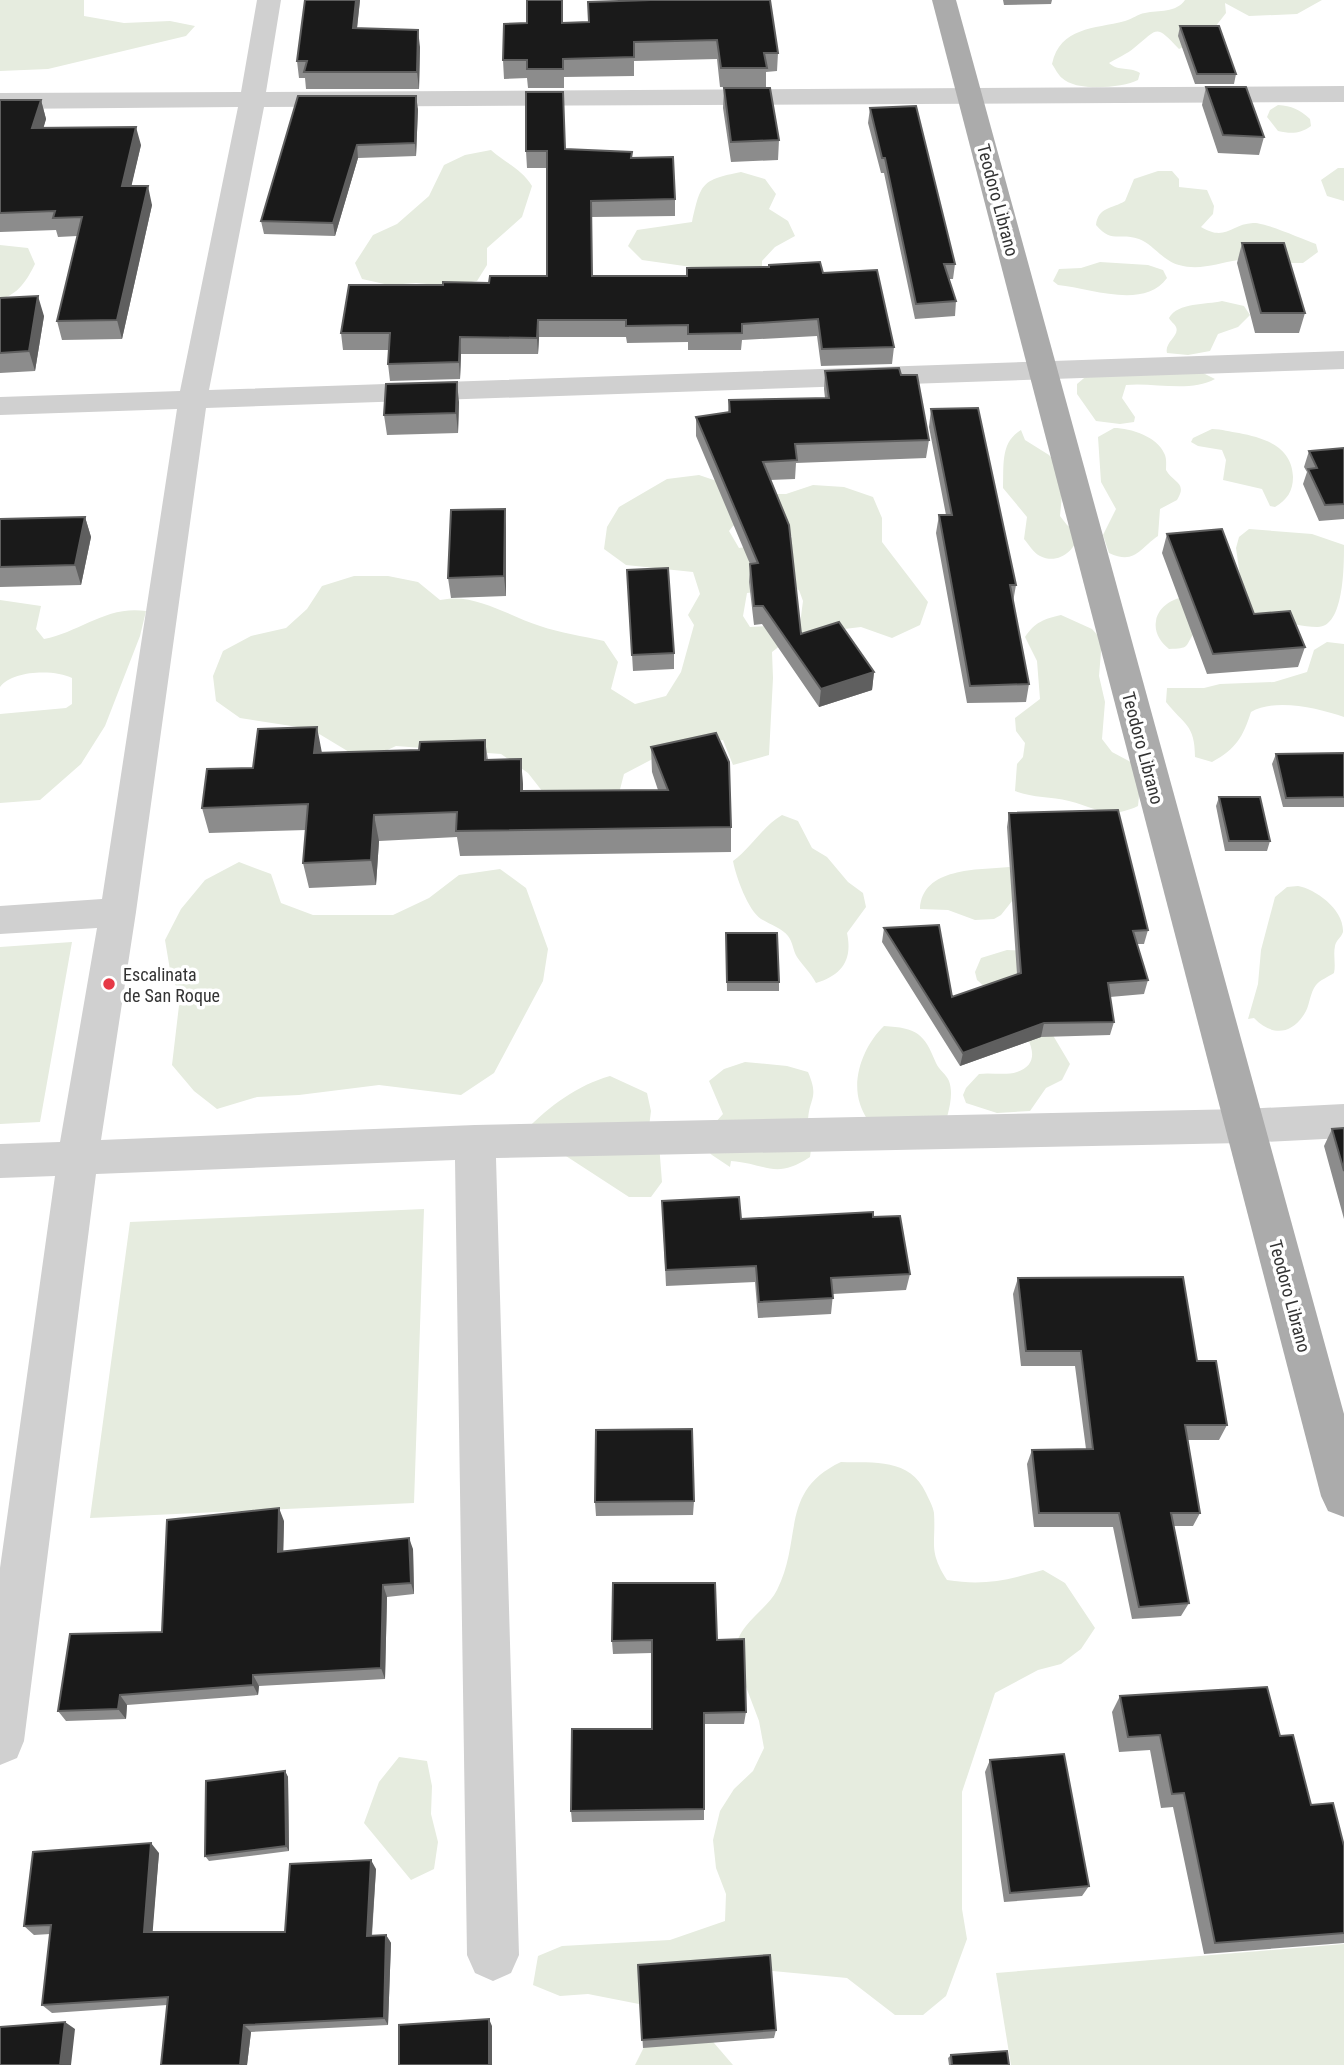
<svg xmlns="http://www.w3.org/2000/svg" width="1344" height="2065" viewBox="0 0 1344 2065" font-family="'Roboto Condensed',sans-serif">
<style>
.green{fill:#e6ecdf;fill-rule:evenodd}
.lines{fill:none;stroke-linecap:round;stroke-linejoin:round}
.minor{fill:#d0d0d0;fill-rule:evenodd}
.major{fill:#ababab;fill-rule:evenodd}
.wall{fill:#8c8c8c}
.shaded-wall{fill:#5f5f5f}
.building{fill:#1a1a1a;stroke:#5f5f5f;stroke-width:2}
.poi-dot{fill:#e63946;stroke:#fff;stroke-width:2.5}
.labels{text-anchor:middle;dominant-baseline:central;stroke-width:7;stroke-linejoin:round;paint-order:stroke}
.street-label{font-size:18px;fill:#333;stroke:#fff}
.poi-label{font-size:18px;fill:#333;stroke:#fff;text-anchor:start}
</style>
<rect width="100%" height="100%" fill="#fff"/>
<path class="green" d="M0 0H84V16L124 23 170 21 195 26 186 36 48 69 0 71Z
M1185 0H1322L1297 14 1249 16 1225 3 1226 13 1208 36 1179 49C1155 24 1159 28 1134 48 1127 54 1117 58 1109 63 1119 72 1129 66 1140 73L1138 80C1122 88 1076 92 1062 78 1058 75 1055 68 1052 64 1060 27 1094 29 1125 21 1133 19 1137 14 1145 13 1159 10 1176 13 1185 0Z
M1278 105C1292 106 1299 109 1310 119L1311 126C1300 134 1291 134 1278 131L1267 117 1270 110Z
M491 150C505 163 522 169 532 186L522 217 487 248V265L477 281 449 286 416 283 389 285 362 279 355 263 373 235 397 224 429 196 444 165 465 155Z
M1338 168H1344V201L1327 196 1321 180Z
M1158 171H1172L1179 179V187L1207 190 1214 206 1213 214 1201 227C1226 242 1231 224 1253 223 1265 222 1302 239 1316 244L1318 252 1303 263C1282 264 1258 257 1238 260 1218 263 1200 271 1179 265 1163 261 1154 245 1139 239 1119 232 1112 244 1096 225 1098 207 1112 209 1125 201L1134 179Z
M741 172 765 179 776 194 769 209 788 221 795 236 775 247 762 261V277L642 260 628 246 637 230 692 222C701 183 701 180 741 172Z
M0 245 28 248 35 264C27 280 18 295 0 299Z
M1100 262 1148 265 1163 270 1167 278C1144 310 1090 288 1058 285L1053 281 1059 269 1081 268Z
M1222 301 1244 306 1250 315 1238 327 1218 334 1210 351 1188 355 1167 353C1164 342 1180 336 1176 327 1174 323 1170 321 1169 318 1178 302 1206 305 1222 301Z
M1201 372 1215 379C1190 393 1153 382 1126 385L1122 398 1135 417 1134 422 1120 424 1096 421 1077 394V384L1090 373Z
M1114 428C1131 428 1157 437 1164 453 1167 458 1166 465 1166 470 1173 483 1188 482 1177 500L1160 509 1158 536C1139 549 1135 565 1109 553L1103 535 1116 509 1101 482 1098 437Z
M1212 429C1222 429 1230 432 1239 433 1264 438 1292 446 1293 477 1293 491 1287 500 1275 507L1270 506 1262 489 1223 480 1226 460 1222 450 1198 446 1191 442 1193 438Z
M1021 430 1025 440 1049 455 1064 474 1060 516 1067 525 1079 534C1075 551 1058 565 1040 556 1034 553 1029 545 1024 539L1027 517 1003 488C1004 466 1000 442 1021 430Z
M699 475 755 494H786L813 485 844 487 873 497 882 518V542L928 602 920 625 892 638 861 627 794 635 772 652 773 678 769 755 733 765 723 740 687 741 624 774 617 801 546 796 528 773 501 754 396 746 364 761 311 729 240 718 216 701 213 676 223 651 251 636 286 628 307 609 322 586 354 576H388L418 582 440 600C475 592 508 616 540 626 560 633 583 636 604 641L618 662 611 689 635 704 666 696 681 672 694 625 688 615 700 594 693 572 626 565 604 549 607 527 619 507 667 479ZM748 521 789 532 792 537 787 541 739 548 729 531 733 526ZM790 588 799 590 803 601 800 624 750 627 743 616 747 593Z
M1249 529 1312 534 1344 545C1344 567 1344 628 1317 627 1303 627 1289 622 1274 622 1248 622 1220 629 1194 633 1184 648 1190 648 1169 649 1160 642 1154 632 1156 621 1162 589 1217 593 1242 590L1236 548 1239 537Z
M0 600 41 606 36 629 44 639C80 632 107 605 146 611L140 636 105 726 81 764 40 800 0 803V714L66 708 72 704V678C55 669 12 670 0 687Z
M1061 615 1092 629 1102 640 1099 676 1105 702 1102 739 1112 752 1142 768 1138 806C1108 820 1097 808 1069 801 1051 796 1033 798 1015 791L1017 764 1023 757 1025 743 1016 731 1015 718 1040 699 1037 661 1025 637C1035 622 1044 619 1061 615Z
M1327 642 1344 644V717C1318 708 1275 698 1251 712 1243 737 1236 749 1212 762L1195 757C1195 724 1184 725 1166 702L1167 688H1204L1220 684 1274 682 1307 672 1314 650Z
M782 815 798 821 812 848 827 857 848 882 863 893 866 907 847 933C853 961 841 975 816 983 810 972 803 966 797 957 793 951 793 942 788 936 783 929 769 924 761 919 748 910 736 877 733 861 752 847 762 827 782 815Z
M239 862 271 874 281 903 313 915H393L429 898 459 875 500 869 526 888 548 949 543 981 494 1073 461 1095 379 1085 299 1095 257 1097 217 1109 194 1091 172 1065 180 997 170 970 165 940 181 909 205 880Z
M1009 867 1018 870 1020 891 1001 915 994 919 975 920 948 910 920 909C922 867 978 870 1009 867Z
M1298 886C1315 889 1344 909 1343 932 1341 938 1336 940 1335 946 1333 955 1336 964 1334 973 1328 977 1320 980 1316 985 1310 993 1310 1003 1306 1011 1293 1035 1272 1037 1254 1018L1248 1019 1258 984 1261 950 1275 897 1287 887Z
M72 942 40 1122 0 1124V947Z
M1007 950 1028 951 1051 1032 1070 1064 1062 1080 1046 1088 1030 1111 997 1113 966 1103 963 1095 966 1088 979 1074C991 1072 1005 1076 1017 1072 1062 1057 994 995 977 980L975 972 981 958Z
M884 1026C917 1028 924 1033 936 1063 939 1070 946 1074 949 1081 955 1097 946 1119 942 1135L876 1134C871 1125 863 1114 860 1104 851 1077 865 1044 884 1026Z
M745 1062 787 1066 808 1072C820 1100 808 1098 808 1123 809 1138 813 1138 810 1157 775 1180 768 1164 731 1161L730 1167 712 1155 698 1142 723 1114 709 1081 724 1069Z
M610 1076 647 1093 651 1111 649 1127 659 1144 662 1182 651 1197H629L526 1130C549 1106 578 1085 610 1076Z
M424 1209 414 1503 90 1518 130 1222Z
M841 1462C874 1463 910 1458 926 1493 929 1500 933 1506 934 1513 936 1545 928 1550 947 1580 985 1586 1007 1580 1043 1570L1065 1583 1095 1628 1081 1649 1061 1664 1038 1670 995 1693 962 1792V1909L967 1939 946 1996 923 2015H895L847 1978 751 1969 644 2005 588 1994 560 1996 533 1985 538 1956 562 1946 670 1940 725 1921 726 1894 716 1868 713 1840 720 1811 734 1789 753 1771 764 1748 759 1721 732 1650C737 1642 740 1633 746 1626 755 1614 770 1604 777 1590 803 1539 779 1491 841 1462Z
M399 1757 427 1761 432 1786 431 1814 438 1842 434 1869 411 1880 364 1823 379 1782Z
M1344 1944V2065H1011L996 1973Z
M702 2029 733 2065H635L645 2045Z"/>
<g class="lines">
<path class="minor" d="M257 0H281L266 92 1344 86V102L264 107 209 390 1344 351V369L206 408 136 912 101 1140 475 1125 1243 1109 1344 1104V1138L1243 1143 496 1158 519 1955 511 1973 493 1981 475 1973 467 1955 455 1160 96 1174 24 1741 17 1758 0 1765V1568L55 1176 0 1178V1144L60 1142 97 928 0 934V906L102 899 177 409 0 415V397L180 391 238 107 0 109V93L241 92Z"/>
<path class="major" d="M932 0H956L1344 1414V1517L1328 1511 1321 1496Z"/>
</g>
<path class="wall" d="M305 0H360L357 29 420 47 419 89H306L305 78H299L297 61Z
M1003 0H1052L1051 4 1004 5Z
M588 2 778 53 777 71 766 72V87H720L717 59 634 61V76L564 77V88H528L527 78 504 79 503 60 562 22H589Z
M1180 26 1236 74 1234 84H1195L1178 36Z
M1206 87 1264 137 1259 155 1218 153 1202 105Z
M724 88 779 140 778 160 731 162 723 108Z
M298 96 418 109 416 156 358 158 335 236 264 234 261 221Z
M0 100H41L46 119 43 128 141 145 131 186 152 205 122 339 62 340 57 321 77 236 58 237 56 230 0 232Z
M870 108 955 264 953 279H949L956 301 955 316 915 319 884 173H881L868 123Z
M565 149 632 158 675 199V216L592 217V276H687L823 273 894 347 892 364 821 366 817 336 742 340 741 350H688V342L627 343 626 337H539L538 354H461L460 379 390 381 388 364 389 350H343L341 333 443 285 489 283 547 276V168H527L526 151Z
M1242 243 1305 313 1299 333H1255L1237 263Z
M0 298 44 316 35 371 0 373Z
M825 371 901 375 929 440 926 458 796 463 795 479 770 480 801 634 874 672 872 690 819 707 762 624 754 625 749 582 750 564 696 436V417L728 412 729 400 825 398 824 389Z
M459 402 458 433 387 435 384 415Z
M931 409 1016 585 1013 602 1029 684 1026 702 967 703 936 533 939 515H946L929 427Z
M1344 448V519L1319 521 1303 484 1307 472 1304 467 1309 451Z
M505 509 506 529V596L451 598 448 578Z
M85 517 91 537 81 585 0 587V519Z
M1167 534 1254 614 1305 647 1298 667 1207 674 1162 553Z
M627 570 674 653V669L633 671Z
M485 740 488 760 521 759 523 791 658 790 652 772 651 747 731 827V852L460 856 457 837 379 841 376 885 309 888 303 863 306 830 209 833 202 808 253 768 322 753 419 750Z
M1344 753V807H1283L1272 764 1276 754Z
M1219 797 1270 841 1267 851H1225L1216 806Z
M1009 813 1148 930 1144 944H1137L1148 980 1144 994 1110 997 1114 1022 1110 1035 1041 1037 960 1066 882 942 884 928 952 997 1017 974 1007 827Z
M726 933 779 982V991H727Z
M1344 1128V1219L1324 1146 1332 1129Z
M662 1201 741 1219 873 1217 910 1274 906 1290 833 1294 831 1314 758 1318 755 1282 666 1286Z
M1018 1278 1197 1361 1227 1425 1219 1440H1188L1200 1513 1193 1526H1174L1189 1603 1181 1616 1132 1619 1113 1527H1034L1027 1464 1032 1450 1086 1449 1075 1366H1021L1013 1294Z
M694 1501 693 1515 596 1516 595 1502Z
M284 1521 283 1552 413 1549 414 1594 387 1597 385 1679 259 1686 258 1695 127 1705 126 1719 66 1721 58 1711 162 1632Z
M717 1640 746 1712 744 1724H704V1820L572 1822 571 1811 652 1729V1653L613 1654 612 1641Z
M1120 1696 1280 1736 1311 1805 1344 1846V1943L1204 1954 1173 1807 1161 1808 1150 1750 1119 1752 1112 1712Z
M990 1760 1089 1886 1082 1896 1004 1902 985 1772Z
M285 1771 288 1777 289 1851 209 1861 205 1856Z
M159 1853 152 1932H285L376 1869 372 1936 386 1935 391 1943 388 2025 251 2032 247 2065H161L167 2005 52 2013 42 2005 50 1934 34 1935 24 1926Z
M638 1965 776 2030 774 2038 643 2048Z
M951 2055 1009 2065H949L948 2058Z"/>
<path class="shaded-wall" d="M356 0H360L355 45 353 28Z
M418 30 420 47 419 89 417 72Z
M416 96 418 109 416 156 415 143Z
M41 100 46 119 38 147 32 128Z
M136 127 141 145 127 205 122 186Z
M357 145 358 158 335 236 333 223Z
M148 186 152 205 122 339 117 320Z
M38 296 44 316 35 371 29 351Z
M538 320 539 337 538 354 537 338Z
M460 337 461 354 460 379 459 362Z
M457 382 459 402 458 433 456 413Z
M505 509 506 529V596L504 576Z
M85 517 91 537 81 585 75 565Z
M874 672 872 690 819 707 821 689Z
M317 727 322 753 320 779 314 753Z
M521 759 523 784V817L521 791Z
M374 815 379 841 376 885 371 860Z
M1044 1023 1041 1037 960 1066 963 1053Z
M279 1508 284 1521 283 1564 278 1552Z
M409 1538 413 1549 414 1594 411 1583Z
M383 1585 387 1597 385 1679 381 1668Z
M253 1675 259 1686 258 1695 253 1685Z
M120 1695 127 1705 126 1719 118 1709Z
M285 1771 288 1777 289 1851 286 1846Z
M151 1843 159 1853 152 1940 144 1932Z
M371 1860 376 1869 371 1944 367 1936Z
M386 1935 391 1943 388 2025 384 2018Z
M489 2019 492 2026V2065H489Z
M65 2022 75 2029 71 2065H60Z
M244 2025 251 2032 247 2065H240Z"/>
<path class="building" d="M305 0H356L353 28 418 30 417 72H304L307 61H297Z
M527 0H562V23L589 22 588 2 651 0H770L778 53H764L767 68H721L717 40 634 42V57L563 59V69H527V60H503L504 24 527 23Z
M1180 26H1219L1236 74H1197Z
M1206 87H1246L1264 137 1223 135Z
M724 88H770L779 140 731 142Z
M526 92H563L565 149 632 152 631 158 673 157 675 199 591 201 592 276H687V268L769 267V265L820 262 823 273 877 270 894 347 822 349 818 319 742 324V333L688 334V325L626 326V320H538L537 338 460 337 459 362 388 364 390 333H341L349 285H443V282L489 283 490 276H547V151H526Z
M298 96H416L415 143 357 145 333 223 261 221Z
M0 100H41L32 128 136 127 122 186H148L117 320 57 321 82 217 53 218 55 211 0 213Z
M916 106 955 264H944L956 301 916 304 885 158H882L870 108Z
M1242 243H1284L1305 313H1261Z
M38 296 29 351 0 353V298Z
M899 368 901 375H917L929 440 795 444 797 460 763 462 789 525 801 634 839 622 874 672 821 689 763 606H754L750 564 758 563 696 417 730 412 729 400 829 398 825 371Z
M457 382 456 413 384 415 386 384Z
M978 408 1016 585H1010L1029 684 970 686 939 515H952L931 409Z
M1344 448V504L1325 505 1308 469 1317 468 1309 451Z
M505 509 504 576 448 578 451 510Z
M85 517 75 565 0 567V519Z
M1222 529 1254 614 1290 611 1305 647 1213 654 1167 534Z
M668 568 674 653 632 655 627 570Z
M317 727 314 753 419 750 420 742 485 740V760L521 759V791L668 790 651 747 716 733 729 762 731 827 456 831 457 812 374 815 371 860 303 863 308 804 202 808 207 769 253 768 258 729Z
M1344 753V797L1286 798 1276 754Z
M1219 797H1260L1270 841H1229Z
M1118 810 1148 930 1133 931 1148 980 1108 983 1114 1022 1044 1023 963 1053 884 928 939 925 952 997 1021 973 1009 813Z
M726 933H777L779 982H727Z
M1344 1128V1171L1332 1129Z
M739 1197 741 1219 873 1212V1217L900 1216 910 1274 831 1278 833 1298 759 1302 756 1266 666 1270 662 1201Z
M1183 1277 1197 1361H1216L1227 1425H1185L1200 1513H1171L1189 1603 1139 1607 1119 1513H1039L1032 1450 1093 1449 1081 1351H1026L1018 1278Z
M692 1429 694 1501 595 1502 596 1430Z
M279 1508 278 1552 409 1538 411 1583 383 1585 381 1668 253 1675V1685L120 1695 118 1709 58 1711 70 1634 162 1632 167 1520Z
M613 1583H715L717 1640 744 1639 746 1712 704 1713V1809L571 1811 572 1729H652V1640L612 1641Z
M1267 1687 1280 1736 1293 1735 1311 1805 1333 1803 1344 1846V1933L1215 1943 1184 1793 1172 1794 1160 1735 1128 1737 1120 1696Z
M1064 1754 1089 1886 1010 1893 990 1760Z
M285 1771 286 1846 205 1856 206 1781Z
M151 1843 144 1932H285L290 1864 371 1860 367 1936 386 1935 384 2018 244 2025 240 2065H161L168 1997 42 2005 51 1925 24 1926 33 1852Z
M770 1955 776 2030 642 2040 638 1965Z
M489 2019V2065H399V2025Z
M65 2022 60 2065H0V2027Z
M1007 2051 1009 2065H952L951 2055Z"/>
<circle class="poi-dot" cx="109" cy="984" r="7"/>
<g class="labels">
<g class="street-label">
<text transform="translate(998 200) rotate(75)">Teodoro Librano</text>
<text transform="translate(1143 748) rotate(75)">Teodoro Librano</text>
<text transform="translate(1290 1296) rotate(75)">Teodoro Librano</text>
</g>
<g class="poi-label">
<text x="123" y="974">Escalinata<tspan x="123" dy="21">de San Roque</tspan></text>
</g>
</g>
</svg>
